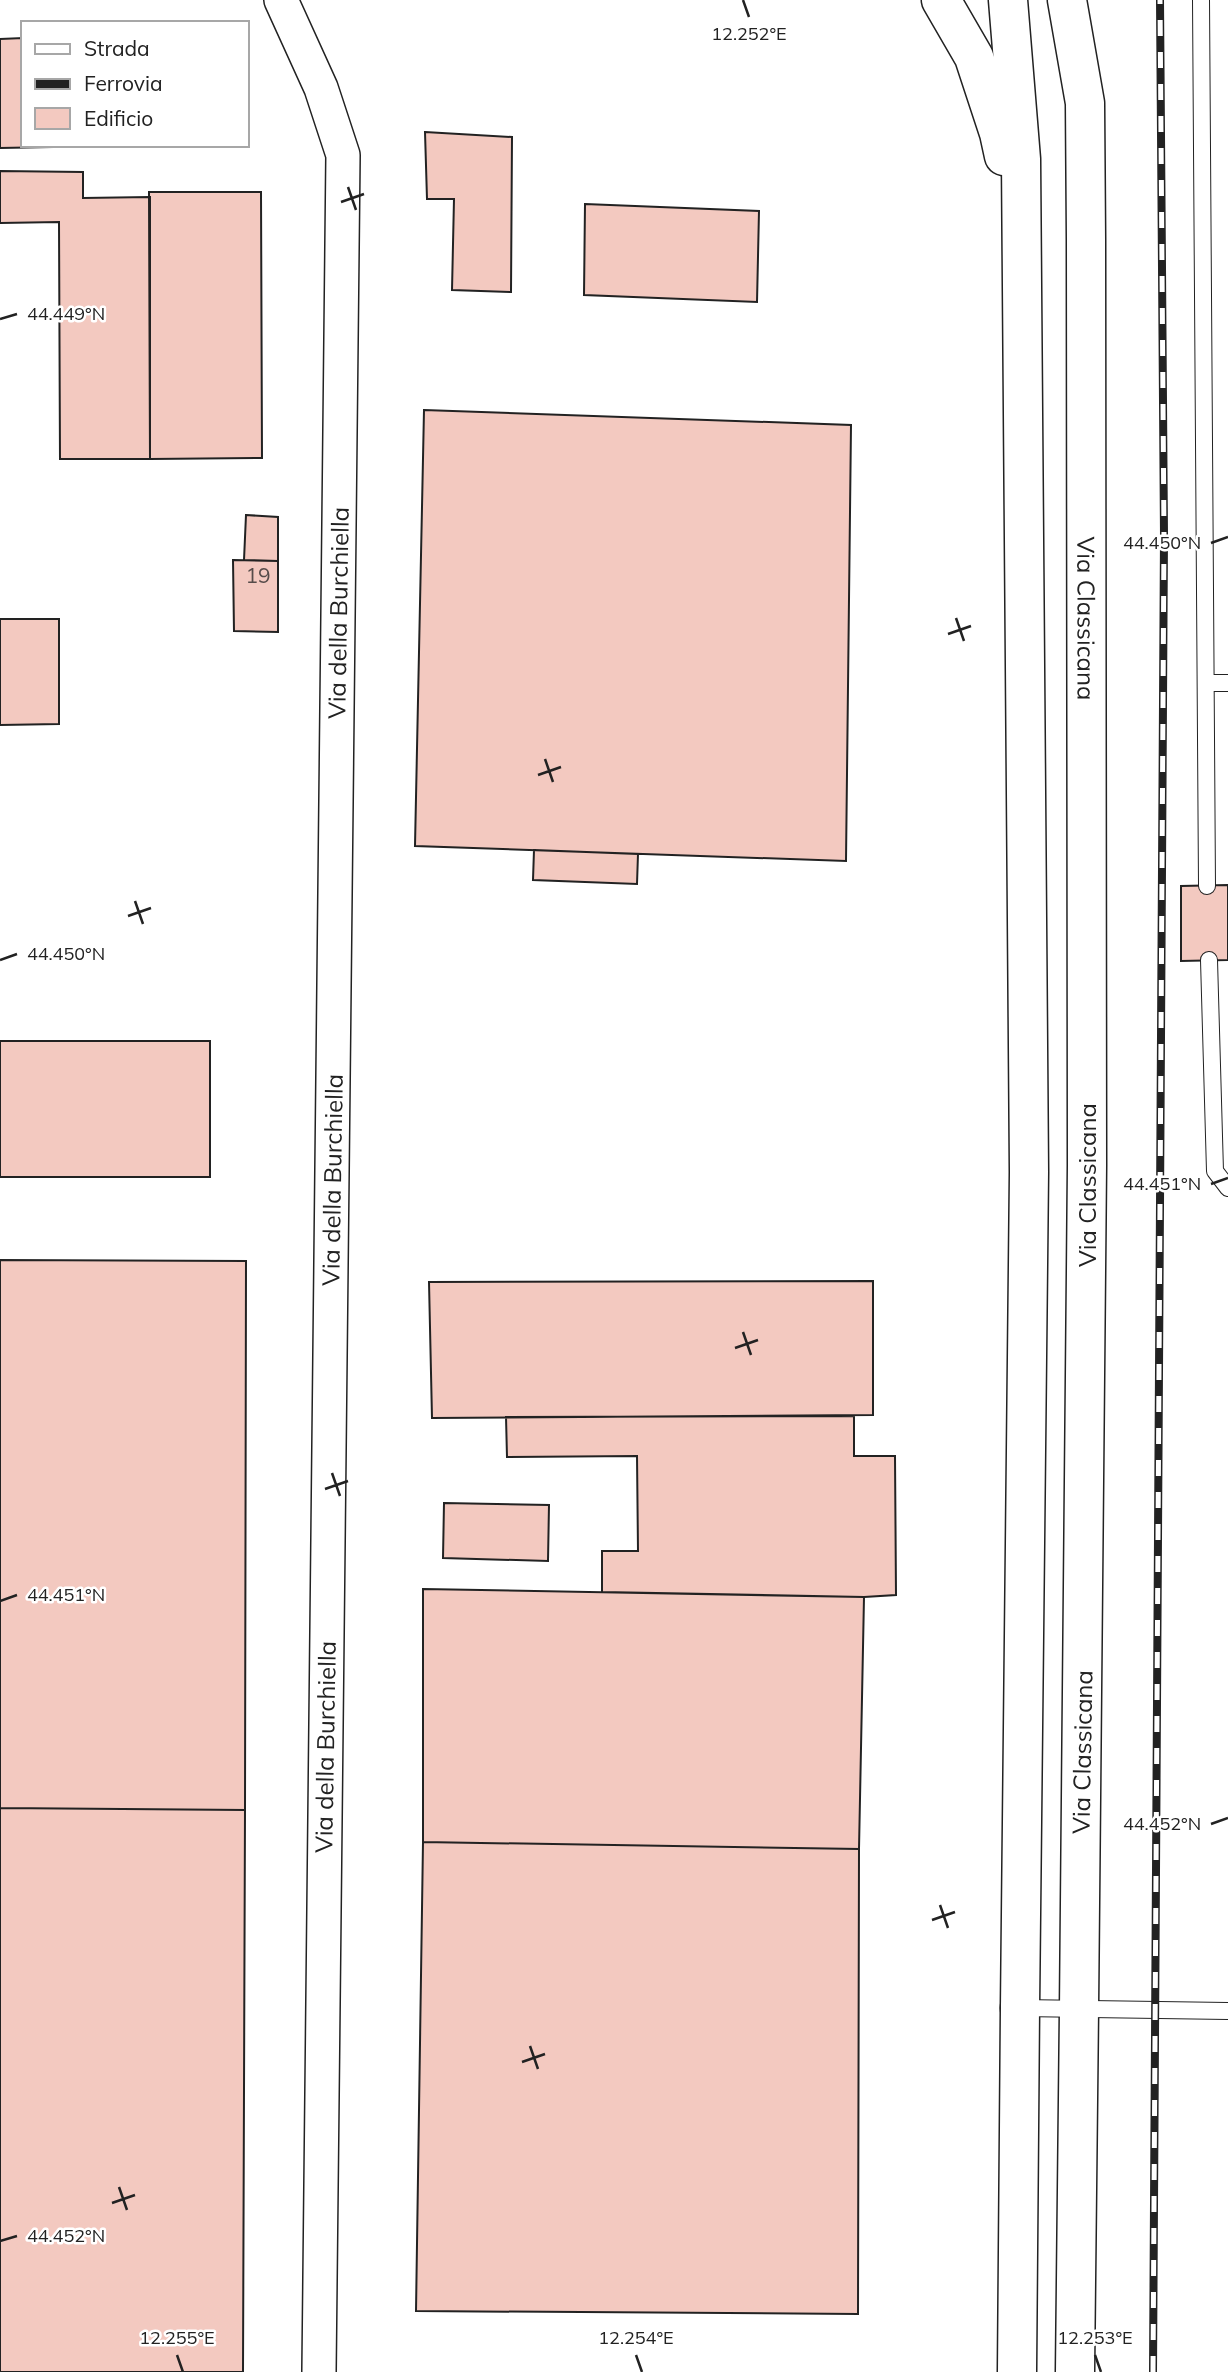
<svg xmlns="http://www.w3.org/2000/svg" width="1228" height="2372" viewBox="0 0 1228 2372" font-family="Mulish,sans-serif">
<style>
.building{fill:#f3c9c0;stroke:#222;stroke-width:2}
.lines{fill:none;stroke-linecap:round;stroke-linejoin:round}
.lane-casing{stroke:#222;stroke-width:18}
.street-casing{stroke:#222;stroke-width:36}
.secondary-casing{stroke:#222;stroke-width:41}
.highway-casing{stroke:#222;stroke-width:41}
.lane{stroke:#fff;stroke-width:16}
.street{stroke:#fff;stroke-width:33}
.secondary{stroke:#fff;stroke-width:38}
.highway{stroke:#fff;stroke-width:38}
.rail-casing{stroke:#222;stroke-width:8}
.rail{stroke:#fff;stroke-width:5;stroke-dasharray:16;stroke-linecap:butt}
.ticks{fill:none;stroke:#222;stroke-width:2.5}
.labels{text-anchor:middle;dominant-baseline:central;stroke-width:5;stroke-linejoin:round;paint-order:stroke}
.number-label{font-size:21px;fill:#564c4a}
.street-label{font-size:24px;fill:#222;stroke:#fff}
.ticks-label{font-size:18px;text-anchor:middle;fill:#222;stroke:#fff;stroke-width:5;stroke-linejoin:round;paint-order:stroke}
</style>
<rect width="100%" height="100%" fill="#fff"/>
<path class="building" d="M23 38V145H160L0 148V39Z
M425 132 512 137 511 292 452 290 454 199H427Z
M0 171 83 172V198L150 197V459H60L59 222 0 223Z
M149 192H261L262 458 150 459Z
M585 204 759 211 757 302 584 295Z
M424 410 851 425 846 861 415 846Z
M246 515 278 517V561L244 560Z
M233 560 278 561V632L234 631Z
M0 619H59V724L0 725Z
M534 850 638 854 637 884 533 880Z
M1228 885V960L1181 961V886Z
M0 1041H210V1177H0Z
M0 1260 246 1261 245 1810 0 1808Z
M873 1281V1415L432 1418 429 1282Z
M854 1416V1456H895L896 1595 864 1597 602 1592V1551H638L637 1456 507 1457 506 1417Z
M444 1503 549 1505 548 1561 443 1558Z
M423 1589 864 1597 859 1849 423 1842Z
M0 1808 245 1810 243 2372H0Z
M423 1842 859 1849 858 2314 416 2311Z"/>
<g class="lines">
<defs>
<path id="lane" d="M1201 0 1207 886
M1206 683H1228
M1209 960 1215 1171 1228 1188
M1020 2008 1228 2011"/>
<path id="street" d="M281 0 321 88 343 155 319 2372"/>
<path id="secondary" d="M1017 2372 1020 2008
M1075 2372 1079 2009"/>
<g id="highway">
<path d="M941 0 974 57 999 133 1004 156"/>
<path d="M1008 0 1021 159 1029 1172 1020 2008"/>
<path id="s1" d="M1067 0 1085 103 1086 240 1087 1165 1079 2009"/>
</g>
</defs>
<use href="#lane" class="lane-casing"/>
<use href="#street" class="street-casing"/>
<use href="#secondary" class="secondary-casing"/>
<use href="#highway" class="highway-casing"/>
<use href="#lane" class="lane"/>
<use href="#street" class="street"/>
<use href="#secondary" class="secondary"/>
<use href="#highway" class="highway"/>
<defs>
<path id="rail" d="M1153 2372 1164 536 1160 0"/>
</defs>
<use href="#rail" class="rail-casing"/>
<use href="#rail" class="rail"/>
</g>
<path class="ticks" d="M743 0 749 17M348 187 356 210M341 202 364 194M0 319 17 314M1211 543 1228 537M956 618 964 641M948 634 971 626M545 759 553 782M538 775 561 767M135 901 143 924M128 916 151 908M0 960 17 954M1211 1184 1228 1178M743 1332 751 1355M735 1348 758 1340M332 1473 340 1496M325 1489 348 1481M0 1601 17 1595M1211 1824 1228 1818M940 1905 948 1928M932 1920 955 1912M530 2046 538 2069M522 2062 545 2054M119 2187 127 2210M112 2203 135 2195M0 2241 17 2236M177 2355 183 2372M636 2355 642 2372M1095 2355 1101 2372"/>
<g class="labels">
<g class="number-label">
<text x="258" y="575">19</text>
</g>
<g class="street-label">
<text transform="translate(338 613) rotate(-89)">Via della Burchiella</text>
<text stroke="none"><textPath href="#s1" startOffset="620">Via Classicana</textPath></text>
<text transform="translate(332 1180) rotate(-89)">Via della Burchiella</text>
<text transform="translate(1087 1185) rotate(-90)">Via Classicana</text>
<text transform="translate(325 1747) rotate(-89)">Via della Burchiella</text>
<text transform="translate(1082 1752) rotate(-89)">Via Classicana</text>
</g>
</g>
<g class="ticks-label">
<text x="749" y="40">12.252°E</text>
<text x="66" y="320">44.449°N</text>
<text x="1162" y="549">44.450°N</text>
<text x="66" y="960">44.450°N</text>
<text x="1162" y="1190">44.451°N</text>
<text x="66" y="1601">44.451°N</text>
<text x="1162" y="1830">44.452°N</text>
<text x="66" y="2242">44.452°N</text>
<text x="177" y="2344">12.255°E</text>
<text x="636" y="2344">12.254°E</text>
<text x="1095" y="2344">12.253°E</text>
</g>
<rect x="21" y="21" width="228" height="126" fill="#ffffff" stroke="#a7a7a7" stroke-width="2"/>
<rect x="35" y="44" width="35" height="10" fill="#ffffff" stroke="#a7a7a7" stroke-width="2"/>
<text x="84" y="56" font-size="21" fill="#222222">Strada</text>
<rect x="35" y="79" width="35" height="10" fill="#222222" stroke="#a7a7a7" stroke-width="2"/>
<text x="84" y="91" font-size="21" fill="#222222">Ferrovia</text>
<rect x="35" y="108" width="35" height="21" fill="#f3c9c0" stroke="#a7a7a7" stroke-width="2"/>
<text x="84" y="126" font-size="21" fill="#222222">Edificio</text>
</svg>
